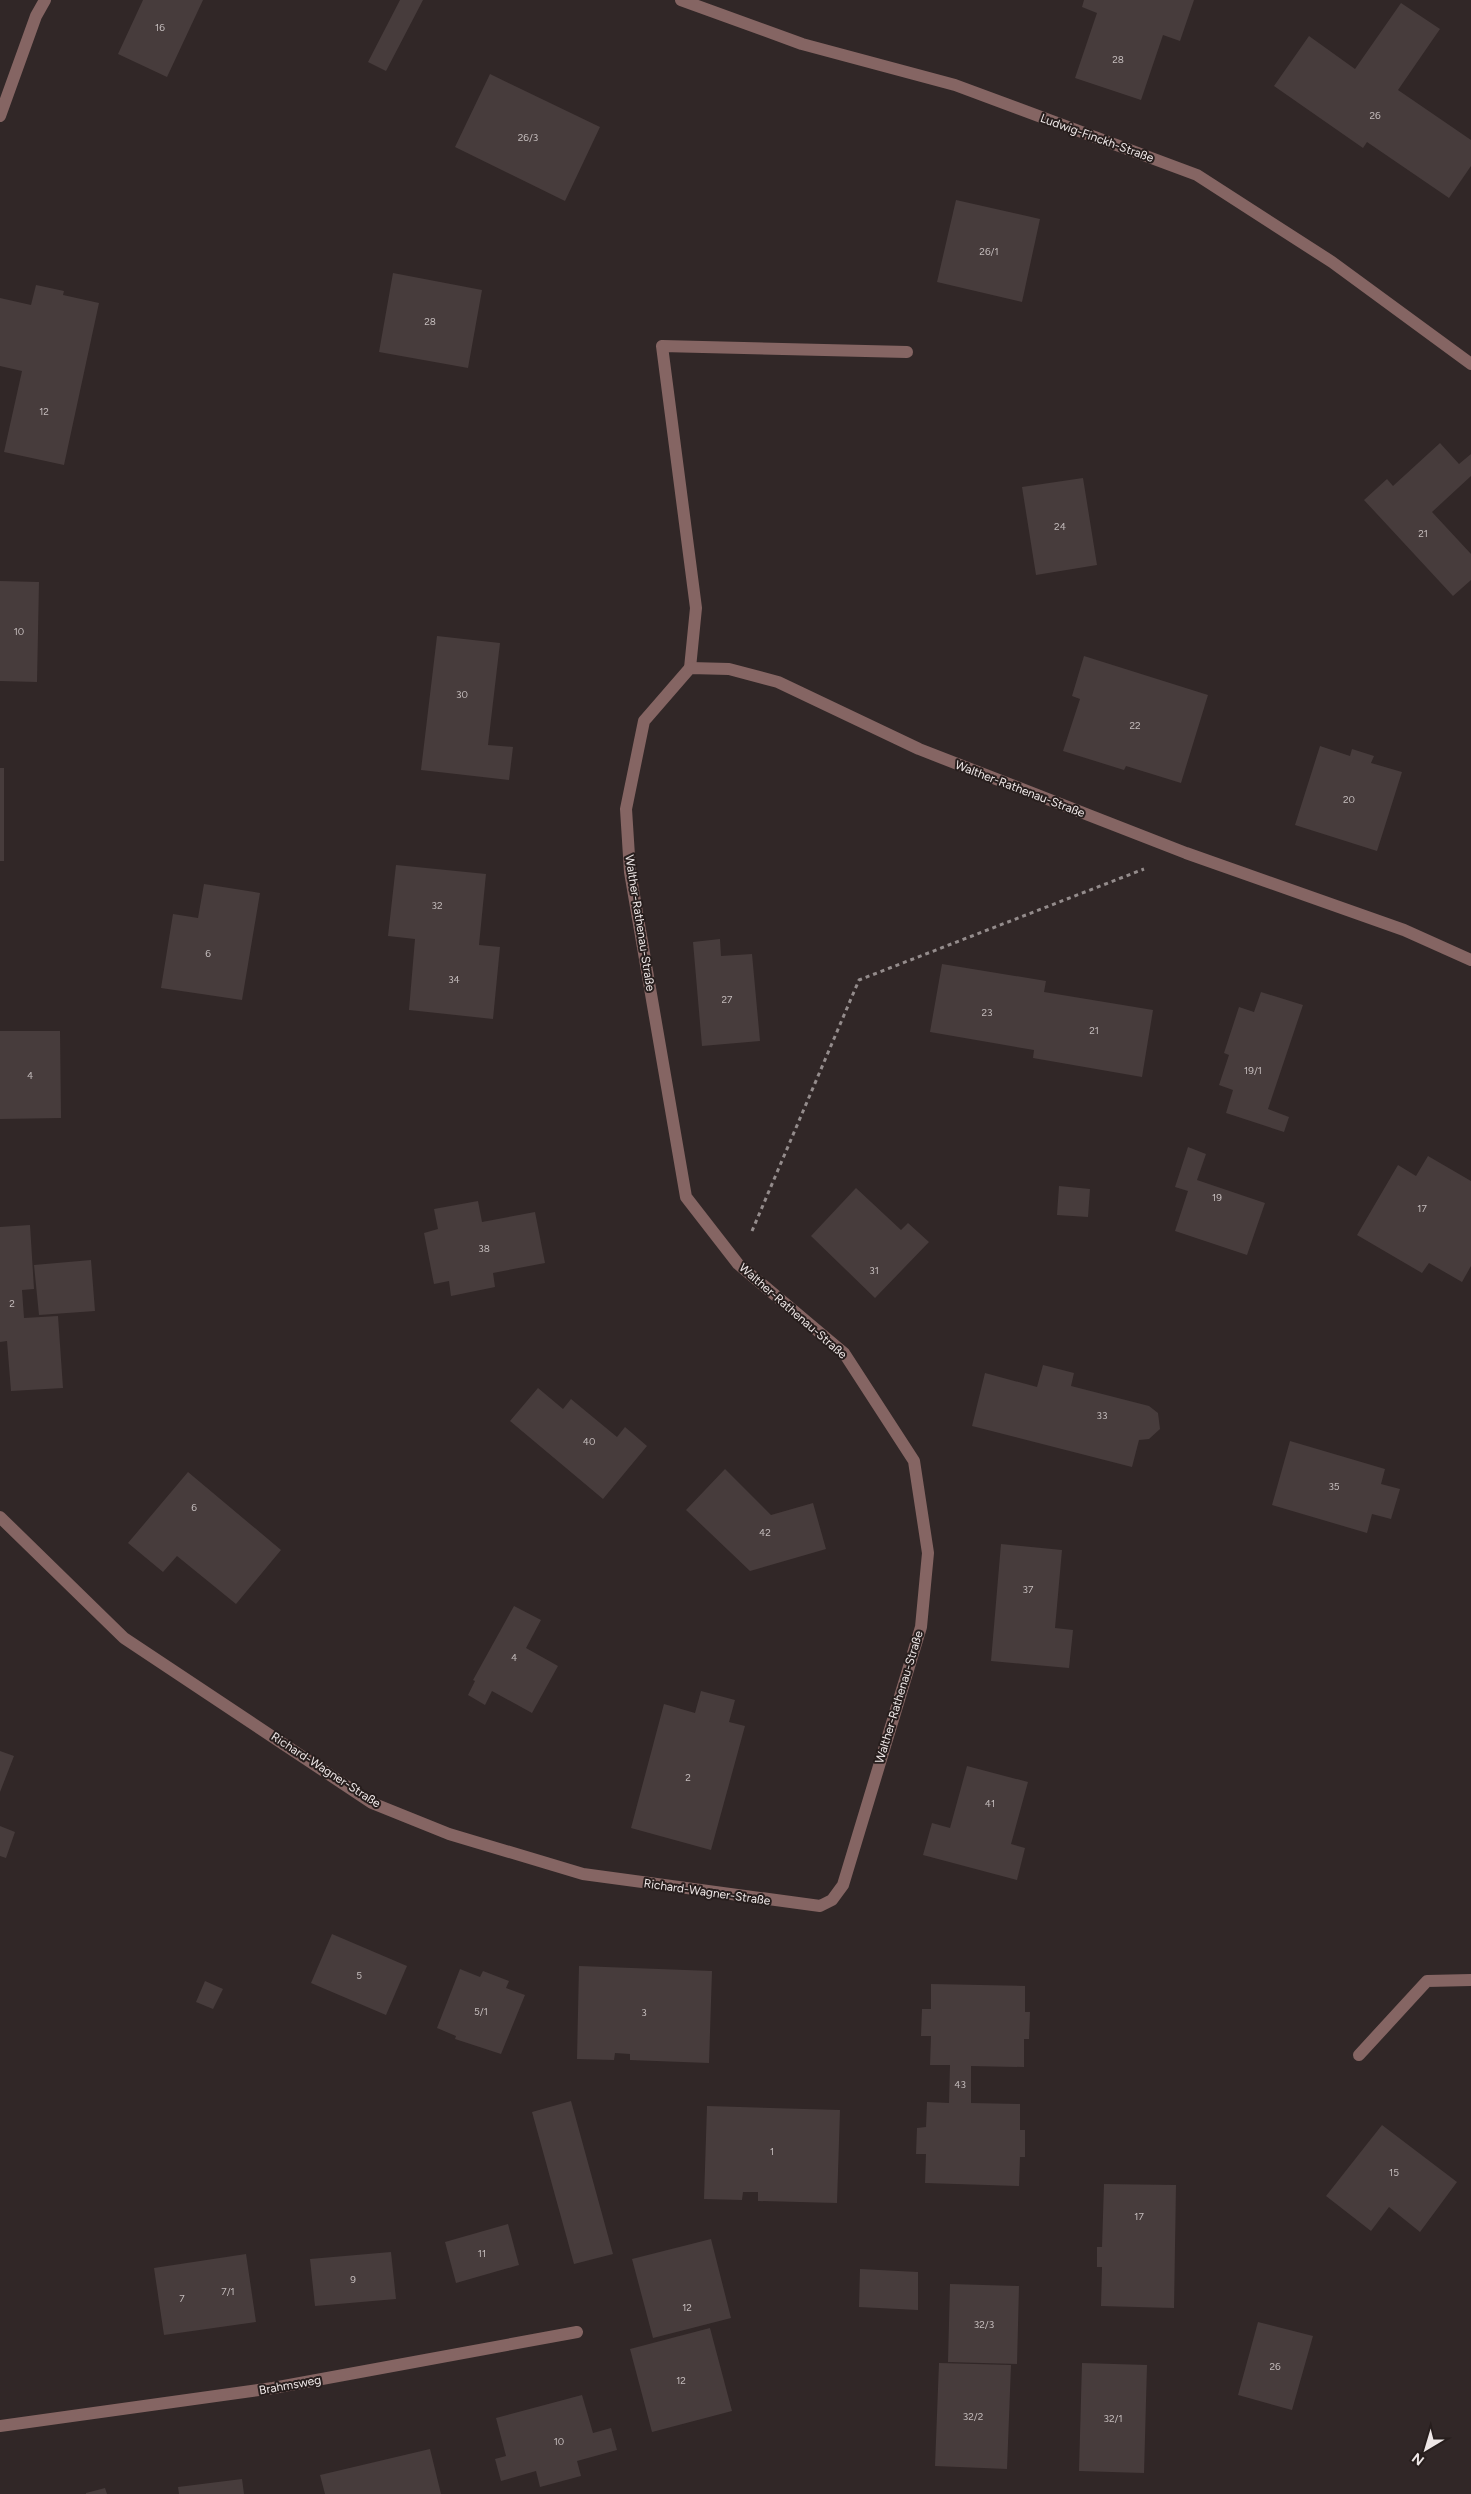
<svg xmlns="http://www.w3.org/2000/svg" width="1471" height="2494" viewBox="0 0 1471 2494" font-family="Figtree,sans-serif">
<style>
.building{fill:#473c3c}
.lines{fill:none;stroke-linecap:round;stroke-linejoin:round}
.path{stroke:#948c8c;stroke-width:3;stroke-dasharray:4 4;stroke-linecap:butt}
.lane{stroke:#856563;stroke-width:12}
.street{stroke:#856563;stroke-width:12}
.labels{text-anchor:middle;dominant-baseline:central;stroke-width:4;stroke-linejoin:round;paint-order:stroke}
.number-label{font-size:10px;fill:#c4bcbc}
.street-label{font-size:12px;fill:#eee7e7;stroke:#271e1d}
</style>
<rect width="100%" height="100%" fill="#312727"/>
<path class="building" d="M143 0H203L167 77 118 54Z
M400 0H423L386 71 368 62Z
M1084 0H1194L1180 41 1163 35 1141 100 1075 78 1097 13 1082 7Z
M1401 3 1440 29 1398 90 1471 140V166L1449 198 1367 142 1363 148 1274 86 1309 36 1355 69Z
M490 74 600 127 565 201 455 147Z
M956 200 1040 219 1022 302 937 282Z
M393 273 482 290 468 368 379 352Z
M36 285 64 291 63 295 99 303 64 465 4 452 22 371 0 366V298L31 305Z
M1440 443 1459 464 1471 454V476L1432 512 1471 554V580L1453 596 1364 500 1387 479 1393 486Z
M1083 478 1097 565 1036 575 1022 487Z
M0 581 39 582 37 682 0 681Z
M437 636 500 643 488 745 513 747 509 780 421 770Z
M1084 656 1208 695 1181 783 1126 766 1124 770 1063 751 1080 699 1072 696Z
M1320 746 1350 756 1352 749 1374 756 1371 763 1402 772 1377 851 1295 825Z
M0 768H4V861H0Z
M396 865 486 874 479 945 500 947 493 1019 409 1010 415 939 388 936Z
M204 884 260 893 242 1000 161 988 173 914 198 918Z
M720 939 721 956 752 954 760 1041 702 1046 693 942Z
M942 964 1046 981 1044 992 1153 1010 1142 1077 1033 1058 1034 1050 930 1032Z
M1261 992 1303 1005 1268 1109 1289 1117 1284 1132 1226 1113 1233 1090 1219 1085 1229 1055 1224 1053 1239 1007 1254 1012Z
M0 1031H60L61 1118 0 1119Z
M1188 1147 1206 1154 1197 1180 1265 1203 1247 1255 1175 1231 1188 1191 1175 1187Z
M1428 1156 1471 1181V1266L1462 1282 1429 1263 1422 1273 1357 1235 1398 1165 1416 1176Z
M1059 1186 1090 1189 1088 1217 1057 1215Z
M856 1188 901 1230 908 1223 929 1242 875 1298 811 1236Z
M478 1201 482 1222 535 1212 545 1263 493 1273 495 1287 451 1296 449 1281 434 1284 424 1233 438 1229 434 1209Z
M30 1225 34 1289 22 1290 24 1318 58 1316 63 1388 11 1391 7 1341 0 1342V1227Z
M91 1260 95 1311 39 1315 34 1265Z
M1043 1365 1074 1373 1071 1386 1149 1406 1158 1413 1160 1429 1149 1439 1139 1440 1132 1467 972 1426 985 1373 1037 1387Z
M538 1388 563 1409 571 1399 617 1437 625 1427 647 1446 603 1499 510 1421Z
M1290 1441 1385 1469 1381 1484 1400 1489 1391 1519 1372 1514 1367 1533 1272 1505Z
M725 1469 771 1515 813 1503 826 1549 750 1571 686 1510Z
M188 1472 281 1550 236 1604 177 1556 163 1572 128 1543Z
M1001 1544 1062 1550 1055 1628 1073 1630 1069 1668 991 1661Z
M514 1606 541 1620 526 1648 558 1666 532 1713 492 1691 485 1705 468 1695 475 1681 473 1680Z
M701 1691 735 1700 729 1722 745 1726 711 1850 631 1828 664 1704 695 1713Z
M0 1751 14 1756 0 1792Z
M967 1766 1028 1782 1011 1844 1025 1848 1017 1880 923 1855 932 1823 950 1828Z
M0 1826 15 1832 6 1858 0 1856Z
M332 1934 407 1966 386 2015 311 1983Z
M579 1966 712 1971 709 2063 630 2060V2054L615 2053 614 2060 577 2059Z
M460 1969 480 1977 483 1971 509 1981 506 1988 525 1995 501 2054 455 2039 456 2036 437 2028Z
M205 1981 223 1989 213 2009 196 2002Z
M931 1984 1025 1986V2012H1030L1029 2039H1024V2067L971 2066V2103L1020 2104V2130H1025V2157H1020L1019 2186 925 2183 926 2154H916L917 2128 926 2127 927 2102 949 2103 950 2065H930L931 2036H921L922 2009H931Z
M571 2101 613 2254 574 2264 532 2112Z
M707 2106 840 2110 837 2203 758 2201V2192H743L742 2200 704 2199Z
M1382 2125 1457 2182 1420 2232 1389 2207 1371 2231 1326 2196Z
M1104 2184 1176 2185 1174 2308 1101 2306 1102 2267H1097V2247H1102Z
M508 2224 519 2265 456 2283 445 2242Z
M711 2239 731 2318 653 2338 632 2259Z
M391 2252 396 2299 315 2306 310 2259Z
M246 2254 256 2322 164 2335 154 2268Z
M860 2269 918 2272V2310L859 2307Z
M950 2284 1019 2286 1017 2364 948 2362Z
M1258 2322 1313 2336 1292 2410 1238 2395Z
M710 2328 732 2411 652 2432 630 2349Z
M939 2363 1011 2365 1007 2469 935 2466Z
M1082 2363 1147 2365 1144 2473 1079 2471Z
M582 2395 593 2433 611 2428 617 2450 577 2461 581 2476 540 2487 536 2471 501 2481 495 2459 506 2456 496 2418Z
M430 2449 441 2494H325L320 2475Z
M242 2479 244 2494H179L178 2487Z
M105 2488 107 2494H86V2493Z"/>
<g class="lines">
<path class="path" d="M752 1231 859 980 1144 869"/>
<path class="lane" d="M690 668 696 608 662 346 907 352"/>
<path class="street" d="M681 0 802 44 955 85 1197 175 1332 262 1471 364
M0 116 36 16 45 0
M0 1517 124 1638 372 1803 449 1834 583 1874 820 1906 832 1900 843 1885 921 1627 928 1553 914 1461 844 1353 738 1264 686 1197 630 872 626 809 644 721 690 668 729 669 778 682 919 749 1186 853 1404 930 1471 960
M1359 2055 1427 1981 1471 1980
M0 2426 273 2388 577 2332"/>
</g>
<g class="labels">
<g class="number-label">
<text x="160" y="27">16</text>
<text x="1118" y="59">28</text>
<text x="1375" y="115">26</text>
<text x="528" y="137">26/3</text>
<text x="989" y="251">26/1</text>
<text x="430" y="321">28</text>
<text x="44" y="411">12</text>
<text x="1060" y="526">24</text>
<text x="1423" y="533">21</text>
<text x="19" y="631">10</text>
<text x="462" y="694">30</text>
<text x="1135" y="725">22</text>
<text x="1349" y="799">20</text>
<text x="437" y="905">32</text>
<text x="208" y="953">6</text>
<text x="454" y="979">34</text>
<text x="727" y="999">27</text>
<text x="987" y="1012">23</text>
<text x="1094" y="1030">21</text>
<text x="1253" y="1070">19/1</text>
<text x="30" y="1075">4</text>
<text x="1217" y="1197">19</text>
<text x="1422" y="1208">17</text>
<text x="484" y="1248">38</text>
<text x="874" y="1270">31</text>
<text x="12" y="1303">2</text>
<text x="1102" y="1415">33</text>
<text x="589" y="1441">40</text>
<text x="1334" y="1486">35</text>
<text x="194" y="1507">6</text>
<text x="765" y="1532">42</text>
<text x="1028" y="1589">37</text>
<text x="514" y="1657">4</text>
<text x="688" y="1777">2</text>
<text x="990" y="1803">41</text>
<text x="359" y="1975">5</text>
<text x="481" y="2011">5/1</text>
<text x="644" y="2012">3</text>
<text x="960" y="2084">43</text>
<text x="772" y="2151">1</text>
<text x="1394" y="2172">15</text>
<text x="1139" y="2216">17</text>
<text x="482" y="2253">11</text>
<text x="353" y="2279">9</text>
<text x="228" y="2291">7/1</text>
<text x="182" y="2298">7</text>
<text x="687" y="2307">12</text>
<text x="984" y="2324">32/3</text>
<text x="1275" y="2366">26</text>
<text x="681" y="2380">12</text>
<text x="973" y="2416">32/2</text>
<text x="1113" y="2418">32/1</text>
<text x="559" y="2441">10</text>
</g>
<g class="street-label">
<text transform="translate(1097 138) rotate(20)">Ludwig-Finckh-Straße</text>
<text transform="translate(1020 789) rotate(21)">Walther-Rathenau-Straße</text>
<text transform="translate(640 923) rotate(81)">Walther-Rathenau-Straße</text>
<text transform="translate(793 1311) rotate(41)">Walther-Rathenau-Straße</text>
<text transform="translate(899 1697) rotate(-73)">Walther-Rathenau-Straße</text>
<text transform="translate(326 1770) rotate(33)">Richard-Wagner-Straße</text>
<text transform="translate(707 1892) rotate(8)">Richard-Wagner-Straße</text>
<text transform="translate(290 2385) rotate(-10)">Brahmsweg</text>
</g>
</g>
<g transform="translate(1426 2449) rotate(218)" stroke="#271e1d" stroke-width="4" paint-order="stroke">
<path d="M0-4L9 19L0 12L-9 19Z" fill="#eee7e7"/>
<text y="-8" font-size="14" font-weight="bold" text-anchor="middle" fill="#eee7e7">N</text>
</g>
</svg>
